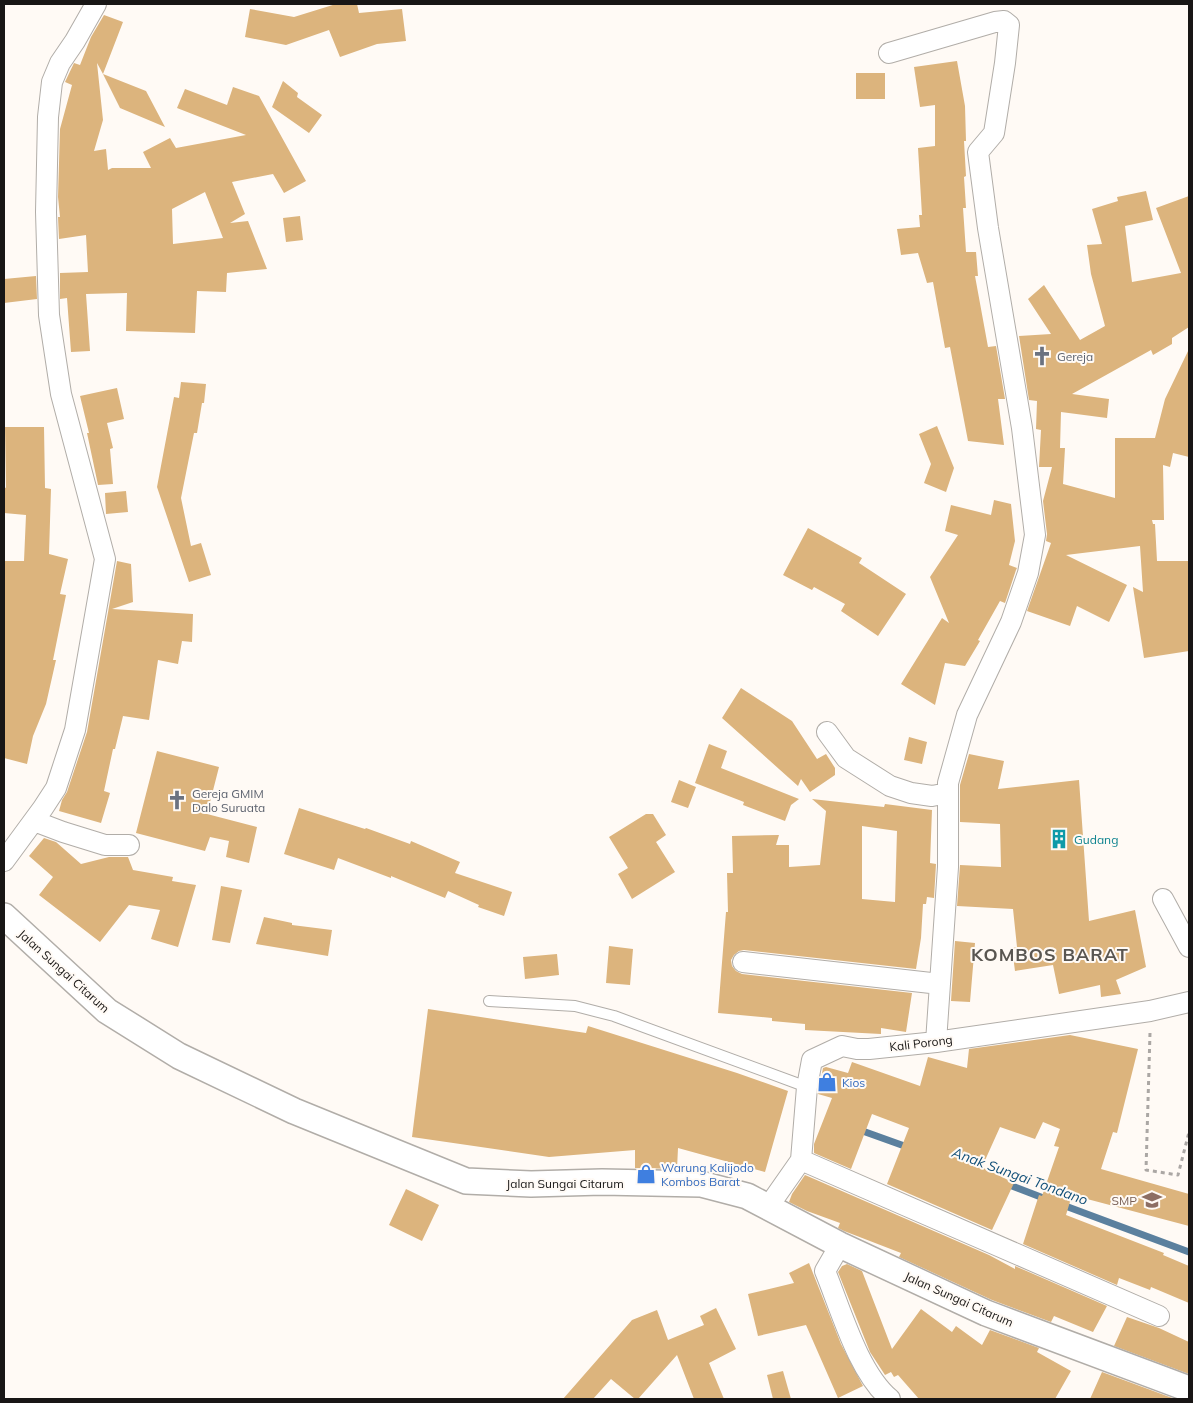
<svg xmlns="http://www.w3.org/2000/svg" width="1193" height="1403" viewBox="0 0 1193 1403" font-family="Mulish,sans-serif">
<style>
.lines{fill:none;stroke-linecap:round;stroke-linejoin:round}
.stream{stroke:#5b809e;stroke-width:7}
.building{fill:#dcb47d;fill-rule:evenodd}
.service-casing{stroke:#b1ada8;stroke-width:12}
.minor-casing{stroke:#b1ada8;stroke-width:22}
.tertiary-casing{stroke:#b1ada8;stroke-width:28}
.path{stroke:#aba7a4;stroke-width:3;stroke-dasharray:4 4;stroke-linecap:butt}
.service{stroke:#fff;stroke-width:10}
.minor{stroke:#fff;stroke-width:20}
.tertiary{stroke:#fff;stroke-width:25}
.labels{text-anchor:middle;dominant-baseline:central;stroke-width:4;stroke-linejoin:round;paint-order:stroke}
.worship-label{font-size:12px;fill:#5b616d;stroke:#fffaf5;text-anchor:start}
.culture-label{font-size:12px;fill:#0d838f;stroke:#fffaf5;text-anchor:start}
.street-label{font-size:12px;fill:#181615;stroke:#fffaf5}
.shop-label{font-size:12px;fill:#366cbe;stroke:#fffaf5;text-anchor:start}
.education-label{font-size:12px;fill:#785e54;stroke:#fffaf5;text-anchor:end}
.water-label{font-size:14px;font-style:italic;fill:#114f78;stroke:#fffaf5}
.district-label{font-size:18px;font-weight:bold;letter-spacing:1px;fill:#595651;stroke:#fffaf5}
</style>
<rect width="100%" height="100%" fill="#fffaf5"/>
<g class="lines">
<path class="stream" d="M857 1129 910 1148
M1004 1183 1046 1199
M1060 1204 1189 1252"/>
</g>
<path class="building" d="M336 4H357L359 13 402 9 406 41 377 44 340 57 329 30 286 45 245 37 250 9 294 17Z
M104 15 123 22 103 74 97 63 103 120 94 151 106 149 108 170 112 168H151L143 152 170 138 176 148 246 135 177 108 185 89 227 105 233 87 259 96 306 181 284 193 273 174 232 182 245 214 230 223 248 221 267 269 227 273 226 292 197 291 195 333 126 331 127 293 86 294 90 351 71 352 67 298 60 299V273L88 272 86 235 59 239 58 217H60L58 197 60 129 72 85 65 82 74 63 80 65 91 37ZM205 192 223 238 173 244 172 209Z
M957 61 965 106 966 141H964L966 176 964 177 966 208H963L966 252H976L978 276H975L988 347 996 346 1005 399H998L1004 445 968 441 950 347 945 348 933 282 927 283 918 253 901 255 897 229 920 227 919 215H922L918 148 935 146V105L920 107 914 67Z
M856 73H885V99H856Z
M103 74 146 91 165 127 120 108Z
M283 81 298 93 297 97 322 115 309 133 272 107Z
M1146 191 1153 220 1125 226 1132 282 1181 273 1156 208 1189 196V327L1172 338V344L1153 355 1151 350 1072 394 1109 399 1107 418 1061 412 1060 448H1065L1063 484 1115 498V438H1155L1165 399 1189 349V457L1173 453 1170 467 1163 465 1164 520H1152L1153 524H1155L1157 561H1189V651L1144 658 1133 587 1143 592 1140 546 1066 555 1127 585 1109 622 1077 606 1070 626 1027 611 1051 543 1046 541 1047 534 1043 501 1052 467H1039L1041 430 1036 429 1037 401 1029 400 1019 336 1051 334 1028 299 1044 285 1080 340 1105 326 1091 274 1087 245 1102 244 1092 209 1118 201 1117 197Z
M300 216 303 240 286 242 283 218Z
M36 276 37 299 4 303V279Z
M181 382 206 384 204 403H202L197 433H194L181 498 191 546 201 543 211 575 189 582 157 487 174 397 179 398Z
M117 388 124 419 107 423 113 448 110 449 113 484 98 485 87 433H89L80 396Z
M937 426 954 468 946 492 924 483 931 464 919 434Z
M5 427H44L45 488 51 489 49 554 68 559 60 594 66 595 53 660H56L46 704 33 736 27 764 4 758V561H24L26 515 4 513V487L6 488Z
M126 491 128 512 106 514 105 493Z
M994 500 1011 504 1015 541 1009 565 1017 568 1016 570 1005 603 1000 601 978 640 980 641 965 666 945 663 935 705 901 684 942 618 949 623 930 577 958 535 945 531 951 505 991 515Z
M808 528 862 558 859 563 906 594 878 636 841 611 845 604 814 587 812 590 783 575Z
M117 561 131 564 133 602 112 609 193 614 192 642 182 641 178 664 158 660 149 720 123 716 115 749H113L104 791 110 793 101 823 59 811 62 800 67 792 87 732Z
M741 688 792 721 817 759 826 754 835 768V775L810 792 801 779 798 786 722 718Z
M909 737 927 742 922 764 904 760Z
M709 744 727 751 721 768 799 799 791 805 785 821 743 805 744 802 695 783Z
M157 751 219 767 207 814 257 827 249 863 226 857 229 841 210 837 205 851 136 833Z
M969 754 1004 761 998 789 1079 780 1089 921 1135 910 1146 967 1116 980 1121 994 1101 997 1100 985 1059 994 1053 965 1015 971 1012 948 1017 947 1013 909 957 906 960 865 1001 867 1000 824 960 822V785Z
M679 780 696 787 688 808 671 802Z
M812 799 884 807 885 804 932 810 930 863 936 864 934 898 927 897 926 904H923L921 938 916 969 744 950 739 951 734 955 731 960 732 966 736 971 742 974 912 993 906 1032 881 1028V1034L805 1030V1024L772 1021V1018L718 1013 726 912H728L727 873H733L732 836 779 835 776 845H789V867L820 865 826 811ZM862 826 897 831 895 902 862 899Z
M299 808 365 829 366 828 410 844 411 841 460 862 455 873 512 892 504 916 478 907 479 905 448 891 445 898 391 876V878L338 858 334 870 284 854Z
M646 814H653L666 835 656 842 675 872 632 899 618 874 628 868 609 837Z
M44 838 56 842 81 864 109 857H128L133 870 173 877 172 881 196 885 178 947 151 939 160 910 129 905 100 942 39 895 53 877 29 856Z
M221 886 242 890 230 943 212 940Z
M264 917 292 923V925L332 930 328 956 256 944Z
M955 941 975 943 970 1002 951 1001Z
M609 946 633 949 630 985 606 983Z
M557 954 559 975 525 979 523 957Z
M428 1009 586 1033 588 1026 737 1073 788 1091 765 1172 678 1148 677 1169 635 1168V1150L549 1157 412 1137Z
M1070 1035 1138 1049 1117 1133 1113 1132 1101 1169 1189 1194V1226L1072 1195 1066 1215 1164 1253 1163 1255 1189 1266V1303L1151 1287 1150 1290 1119 1278 1117 1285 1023 1244 1039 1195 1042 1196 1059 1147 1054 1146 1060 1129 1043 1122 1035 1139 1000 1127 982 1167 1014 1183 992 1230 887 1184 909 1128 872 1114 851 1169 814 1153V1144L832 1098 818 1094 823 1068 826 1067 848 1073 852 1062 920 1086 928 1057 967 1068 969 1049Z
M805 1175 989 1255 1015 1269V1266L1107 1306 1093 1332 1054 1316 1051 1322 992 1300 899 1257 901 1253 844 1231 838 1228 840 1223 807 1211 789 1202 792 1194Z
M406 1189 439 1205 422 1241 389 1225Z
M809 1263 841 1344 863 1386 838 1398 806 1325 758 1336 748 1294 794 1283 789 1273Z
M847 1264 862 1271 892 1349 921 1309 952 1332 956 1326 982 1345 990 1330 1039 1348 1037 1352 1071 1371 1055 1399H919L898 1375 894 1377 891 1372 885 1375 870 1352 838 1272 842 1266Z
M716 1308 736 1349 709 1363 724 1399H694L677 1355 638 1399H635L611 1379 593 1399H563L632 1320 657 1310 668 1340 704 1325 700 1316Z
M1127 1317 1159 1328 1189 1342V1374L1114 1346Z
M783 1371 791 1399H773L767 1375Z
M1102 1372 1175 1399H1090Z"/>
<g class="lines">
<defs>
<path id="service" d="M489 1001 575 1006 614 1016 807 1087"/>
<path id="minor" d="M889 53 995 22 1004 21 1009 25 1005 63 994 133 978 152 988 228 1022 428 1035 535 1028 573 1011 622 967 715 948 783V867L936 1042
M827 732 846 758 890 786 911 793 932 796 948 793
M34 821 63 832 105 845H129
M4 861 43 808 56 788 75 730 105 559 61 394 49 315 46 212 48 117 52 82 60 63 75 41 96 4
M1163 899 1189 947
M743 962 940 984
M801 1160 1159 1316
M768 1207 801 1160 807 1087 812 1060 842 1046 857 1049H869L936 1042 1150 1011 1189 1002
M840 1245 825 1271C841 1310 858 1372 890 1399"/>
<path id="tertiary" d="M4 916 107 1011 179 1056 294 1111 466 1181 531 1184 602 1182 701 1184 747 1196 840 1245 986 1313 1189 1389"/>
</defs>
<use href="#service" class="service-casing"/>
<use href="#minor" class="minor-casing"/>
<use href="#tertiary" class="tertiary-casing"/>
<path class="path" d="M1150 1033 1146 1170 1178 1175 1189 1132"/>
<use href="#service" class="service"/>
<use href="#minor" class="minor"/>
<use href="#tertiary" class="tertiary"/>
</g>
<defs>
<symbol id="church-bare" viewBox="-9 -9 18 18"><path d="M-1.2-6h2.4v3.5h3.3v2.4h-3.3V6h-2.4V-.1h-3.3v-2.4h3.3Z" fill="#6b7280" stroke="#fffaf5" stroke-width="2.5" paint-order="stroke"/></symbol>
<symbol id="building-bare" viewBox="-9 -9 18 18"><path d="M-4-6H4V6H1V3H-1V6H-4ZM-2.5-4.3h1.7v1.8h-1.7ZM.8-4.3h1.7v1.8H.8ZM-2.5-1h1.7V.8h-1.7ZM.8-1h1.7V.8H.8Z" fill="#0f9aa8" stroke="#fffaf5" stroke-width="2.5" paint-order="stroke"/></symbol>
<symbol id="shop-bare" viewBox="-9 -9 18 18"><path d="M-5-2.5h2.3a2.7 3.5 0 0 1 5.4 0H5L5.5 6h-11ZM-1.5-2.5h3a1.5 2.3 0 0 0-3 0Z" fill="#3f7fe0" stroke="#fffaf5" stroke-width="2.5" paint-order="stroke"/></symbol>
<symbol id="school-bare" viewBox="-9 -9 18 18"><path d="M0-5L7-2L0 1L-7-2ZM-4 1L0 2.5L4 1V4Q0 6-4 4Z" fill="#8d6e63" stroke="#fffaf5" stroke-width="2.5" paint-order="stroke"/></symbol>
</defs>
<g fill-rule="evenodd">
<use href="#church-bare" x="1028" y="342" width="28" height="28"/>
<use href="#church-bare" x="163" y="786" width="28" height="28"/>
<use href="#building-bare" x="1045" y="825" width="28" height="28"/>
<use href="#shop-bare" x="813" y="1068" width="28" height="28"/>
<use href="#shop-bare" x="632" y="1160" width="28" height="28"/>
<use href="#school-bare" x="1138" y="1186" width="28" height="28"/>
</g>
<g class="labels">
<g class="worship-label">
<text x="1057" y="356">Gereja</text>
<text x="192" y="793">Gereja GMIM<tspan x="192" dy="14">Dalo Suruata</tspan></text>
</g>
<g class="culture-label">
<text x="1074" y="839">Gudang</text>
</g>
<g class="street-label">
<text transform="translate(64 971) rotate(42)">Jalan Sungai Citarum</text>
<text transform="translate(921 1043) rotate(-7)">Kali Porong</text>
<text x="565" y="1183">Jalan Sungai Citarum</text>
<text transform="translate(959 1299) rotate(24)">Jalan Sungai Citarum</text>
</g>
<g class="shop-label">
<text x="842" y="1082">Kios</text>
<text x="661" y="1167">Warung Kalijodo<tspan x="661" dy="14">Kombos Barat</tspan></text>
</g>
<g class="education-label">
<text x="1137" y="1200">SMP</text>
</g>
<g class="water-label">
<text transform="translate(1020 1176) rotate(20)">Anak Sungai Tondano</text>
</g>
<g class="district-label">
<text x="1050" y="954">KOMBOS BARAT</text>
</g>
</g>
<rect width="1193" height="1403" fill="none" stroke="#181615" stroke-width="10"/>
</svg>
